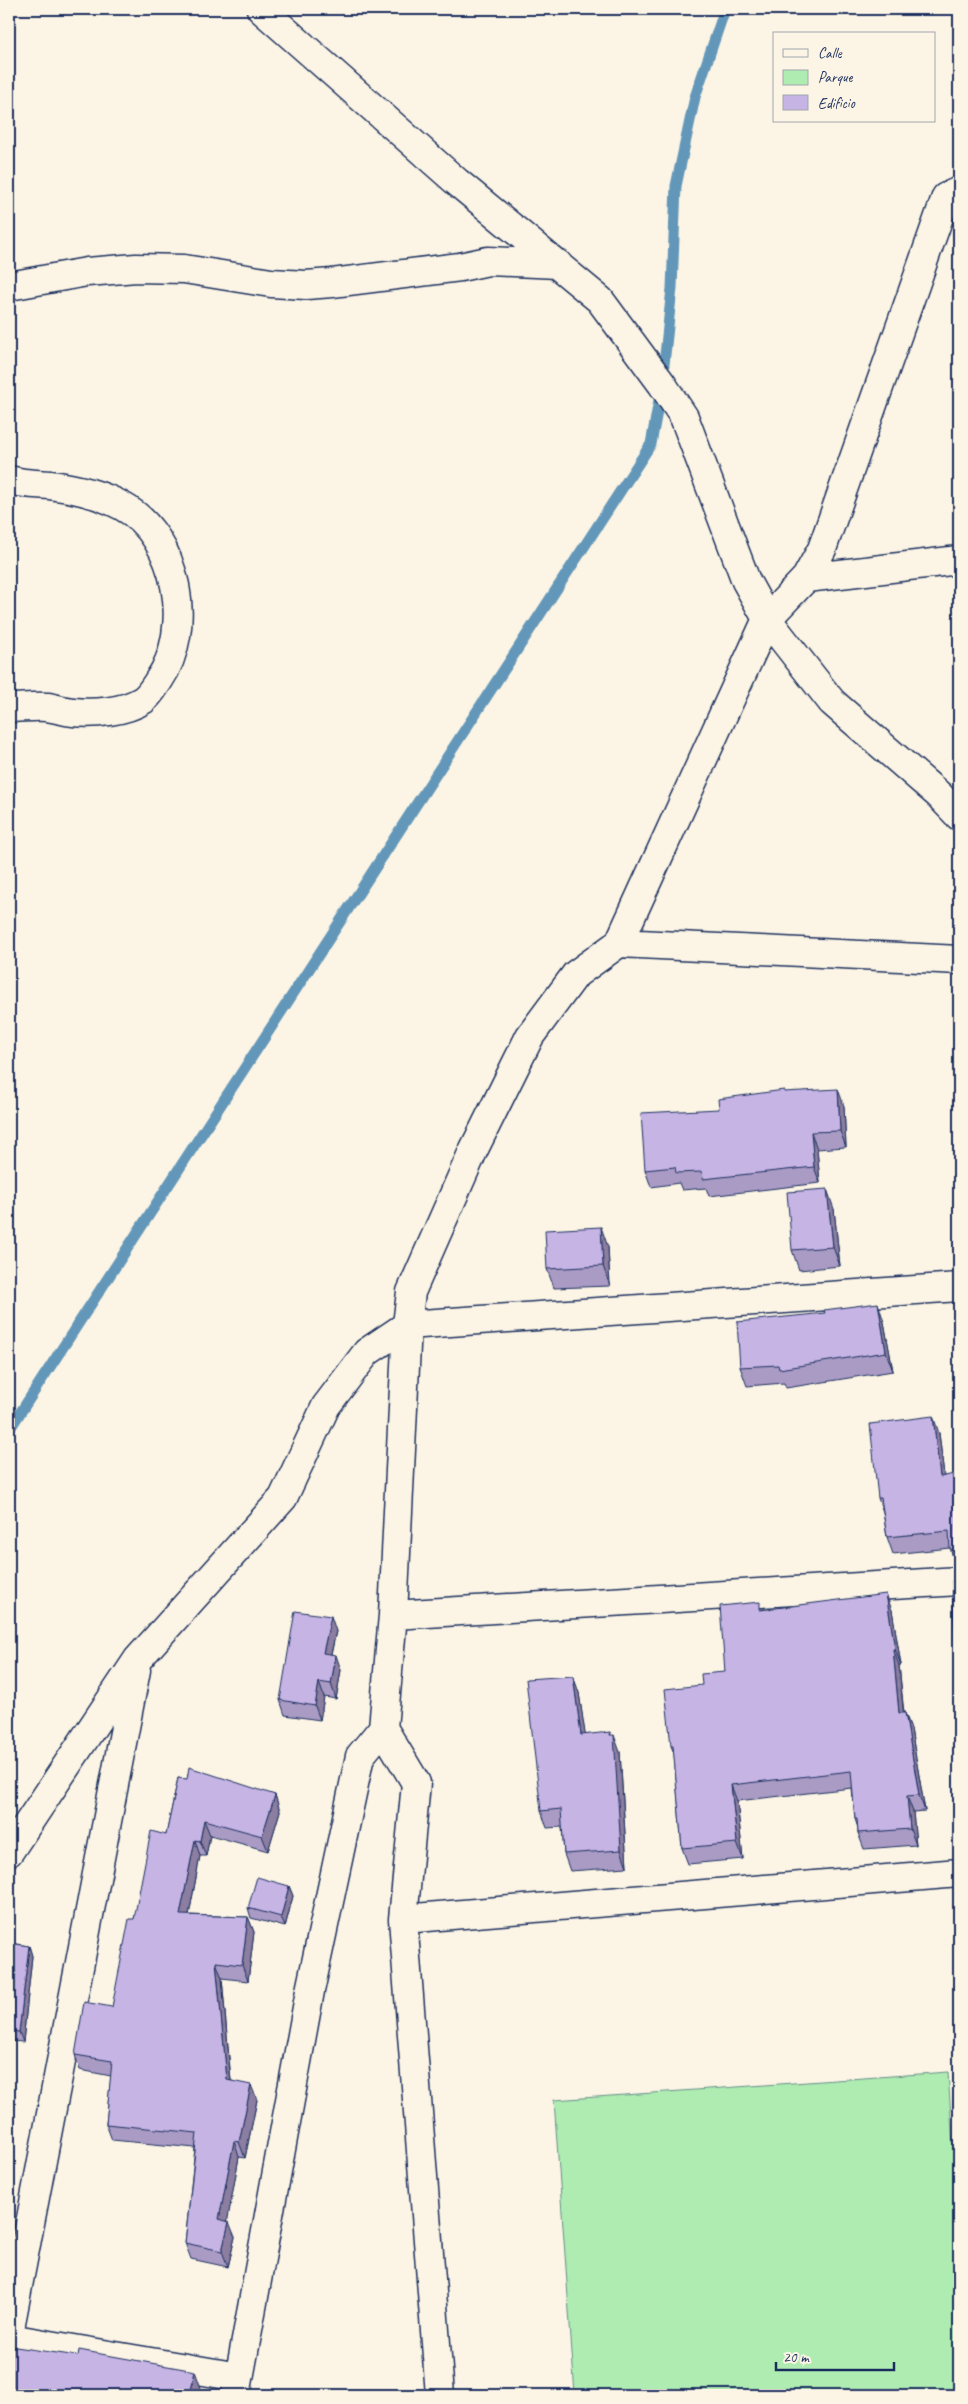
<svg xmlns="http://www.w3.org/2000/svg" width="968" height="2404" viewBox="0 0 968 2404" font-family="Caveat,sans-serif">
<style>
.green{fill:#afecb2;stroke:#658e88}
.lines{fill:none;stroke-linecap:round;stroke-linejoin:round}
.stream{stroke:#6497b9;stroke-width:11}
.minor-casing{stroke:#1b2f5e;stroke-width:31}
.minor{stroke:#fcf5e5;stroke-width:28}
.wall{fill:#aa9bc5;stroke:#1b2f5e}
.shaded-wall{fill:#8b7ea0;stroke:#1b2f5e}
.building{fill:#c6b4e5;stroke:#1b2f5e}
</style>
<rect width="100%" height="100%" fill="#fcf5e5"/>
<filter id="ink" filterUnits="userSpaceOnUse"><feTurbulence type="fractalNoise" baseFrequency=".02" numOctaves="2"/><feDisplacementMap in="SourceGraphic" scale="10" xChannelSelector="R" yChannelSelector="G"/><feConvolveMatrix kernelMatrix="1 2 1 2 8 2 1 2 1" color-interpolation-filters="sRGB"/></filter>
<g filter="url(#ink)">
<path class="green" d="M948 2072 959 2235V2395H575L554 2100Z"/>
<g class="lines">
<path class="stream" d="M9 1430 651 444 662 384 672 288 676 186 695 97 725 9"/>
<defs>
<path id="minor" d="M261 9 457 182 600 300 662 384 684 417 746 581 767 619 832 702 939 795 959 816
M9 286 87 272 136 268 184 269 271 283 306 285 332 283 460 267 488 261 558 264
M9 480C23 484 35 484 50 485 75 488 100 494 122 506 179 537 194 629 159 680 155 686 149 696 143 700 124 712 94 714 73 712 64 711 55 708 47 707 34 706 21 708 9 708
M806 578 959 560
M619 943 959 960
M393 1615 959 1581
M9 1852 138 1659 283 1498 326 1406 367 1352 407 1325 411 1292 474 1149 530 1036 576 974 619 943 767 619 806 578 822 549 946 197 959 191
M403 1919 959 1873
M9 2333 136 1670
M9 2338 239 2377
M236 2395 310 1991 360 1756 383 1728
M440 2395 403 1919 416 1783 383 1728 393 1615 407 1325 959 1287"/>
</defs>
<use href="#minor" class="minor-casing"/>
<use href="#minor" class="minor"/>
</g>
<path class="wall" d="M784 1092 844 1106 846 1147 817 1149 820 1183 709 1196 706 1188 682 1190 679 1183 651 1187 645 1170 719 1109Z
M834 1209 840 1266 799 1270 792 1250Z
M608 1247 610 1286 554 1288 547 1269Z
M825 1313 884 1322 893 1371 786 1388 784 1383 747 1386 740 1367Z
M939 1433 944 1476 959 1489V1566H956L950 1548 893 1554 887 1537 883 1512 878 1498Z
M762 1609 892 1610 901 1665H899L904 1713H905L911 1729 925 1811 913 1812 916 1845 864 1849 858 1833V1828L855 1819 852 1788 737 1801 743 1859 688 1864 682 1848 674 1753 671 1746 725 1672Z
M336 1631 331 1655 341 1670 336 1699 324 1697 320 1720 285 1715 280 1700Z
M573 1676 579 1693 585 1735H611L620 1752 627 1867 570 1871 564 1854 562 1827 547 1828 541 1811Z
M178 1778 275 1795 280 1811 268 1851 210 1835 206 1856H200L189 1915 248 1917 254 1932 248 1981 222 1978 231 2080 257 2100 245 2158 239 2157 227 2221 235 2237 228 2267 191 2259 185 2243 195 2148 112 2140 106 2124 111 2076 80 2070 75 2055 112 2007 134 1919 166 1835Z
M289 1886 293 1896 285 1927 251 1918 248 1908Z
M9 1943 29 1946 32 1956 23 2042 9 2041Z"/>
<path class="shaded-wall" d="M838 1089 844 1106 846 1147 840 1131Z
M811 1132 817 1149 820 1183 814 1167Z
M827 1189 834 1209 840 1266 833 1247Z
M601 1227 608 1247 610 1286 603 1266Z
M878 1303 884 1322 893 1371 886 1352Z
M933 1416 939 1433 946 1493 940 1477Z
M954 1474 959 1489V1503L956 1496Z
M886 1594 892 1610 901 1665 895 1649Z
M331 1616 336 1631 328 1668 323 1653Z
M893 1649 899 1665 905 1730 899 1713Z
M336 1655 341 1670 336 1699 331 1684Z
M573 1676 579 1693 588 1753 581 1735Z
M319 1682 324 1697 320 1720 315 1706Z
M905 1713 911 1729 925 1811 919 1795Z
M610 1732 614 1745V1735L620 1752 627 1867 621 1850Z
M731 1785 737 1801 743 1859 737 1843Z
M275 1795 280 1811 268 1851 262 1836Z
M907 1796 913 1812 916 1845 910 1829Z
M204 1820 210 1835 206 1856 200 1841Z
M195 1840 200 1856 186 1931 180 1915Z
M289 1886 293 1896 285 1927 281 1917Z
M248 1917 254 1932 248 1981 242 1965Z
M29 1946 32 1956 23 2042 19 2032Z
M216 1962 222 1978 232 2095 227 2080Z
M251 2085 257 2100 245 2158 239 2142Z
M234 2141 239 2157 225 2235 219 2219Z
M229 2222 235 2237 228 2267 222 2251Z
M195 2371 201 2388 199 2395H190Z"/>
<path class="building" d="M959 1078V1120L956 1079Z
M838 1089 840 1131 811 1132 814 1167 703 1179 702 1172 676 1173 675 1167 645 1170 641 1113 719 1109 718 1099 784 1090V1092Z
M827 1189 833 1247 792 1250 787 1192Z
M601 1227 603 1266 547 1269 545 1230Z
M878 1303 886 1352 779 1369 778 1365 740 1367 737 1322 825 1313 824 1310Z
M933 1416 940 1477 954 1474 956 1496H959V1550L950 1549 949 1531 887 1537 881 1498H878L870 1424Z
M959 1578V1707H958L952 1580Z
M886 1594 895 1649H893L899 1713H905L919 1795 907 1796 910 1829 858 1833 857 1819H855L851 1771 731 1785 737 1843 682 1848 673 1746H671L665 1689 702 1685 701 1674 725 1672 720 1606 760 1602V1610Z
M295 1611 331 1616 323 1653 336 1655 331 1684 319 1682 315 1706 280 1700Z
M573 1676 581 1735 610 1732V1735H614L621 1850 564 1854 561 1809 541 1811 526 1679Z
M189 1767 275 1795 262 1836 204 1820 200 1841 195 1840 180 1915 248 1917 242 1965 216 1962 227 2080 251 2085 239 2142 234 2141 219 2219 229 2222 222 2251 185 2243 197 2133 106 2124 112 2061 75 2055 84 2002 112 2007 129 1919H134L151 1831 166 1835 178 1778 187 1779Z
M257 1877 289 1886 281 1917 248 1908Z
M9 1943 29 1946 19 2032 9 2031Z
M9 2346 78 2356 79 2350 195 2371 190 2395H9Z"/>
</g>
<rect width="968" height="2404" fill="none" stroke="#fcf5e5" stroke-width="30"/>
<rect x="15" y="15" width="938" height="2374" fill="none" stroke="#1b2f5e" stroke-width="2" filter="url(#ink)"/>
<rect x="773" y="32" width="162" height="90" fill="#fcf5e5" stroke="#a2a6af"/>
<rect x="783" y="49" width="25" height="8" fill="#fcf5e5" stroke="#a2a6af"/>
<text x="818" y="58" font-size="15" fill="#1b2f5e">Calle</text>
<rect x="783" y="70" width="25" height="15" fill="#afecb2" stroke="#a2a6af"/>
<text x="818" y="82" font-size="15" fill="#1b2f5e">Parque</text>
<rect x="783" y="95" width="25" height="15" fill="#c6b4e5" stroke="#a2a6af"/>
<text x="818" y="108" font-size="15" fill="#1b2f5e">Edificio</text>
<path d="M776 2362v8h118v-8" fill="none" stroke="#1b2f5e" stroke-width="2.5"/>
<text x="783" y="2362" font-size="15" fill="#1b2f5e" stroke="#fcf5e5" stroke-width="4" paint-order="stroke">20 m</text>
</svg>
